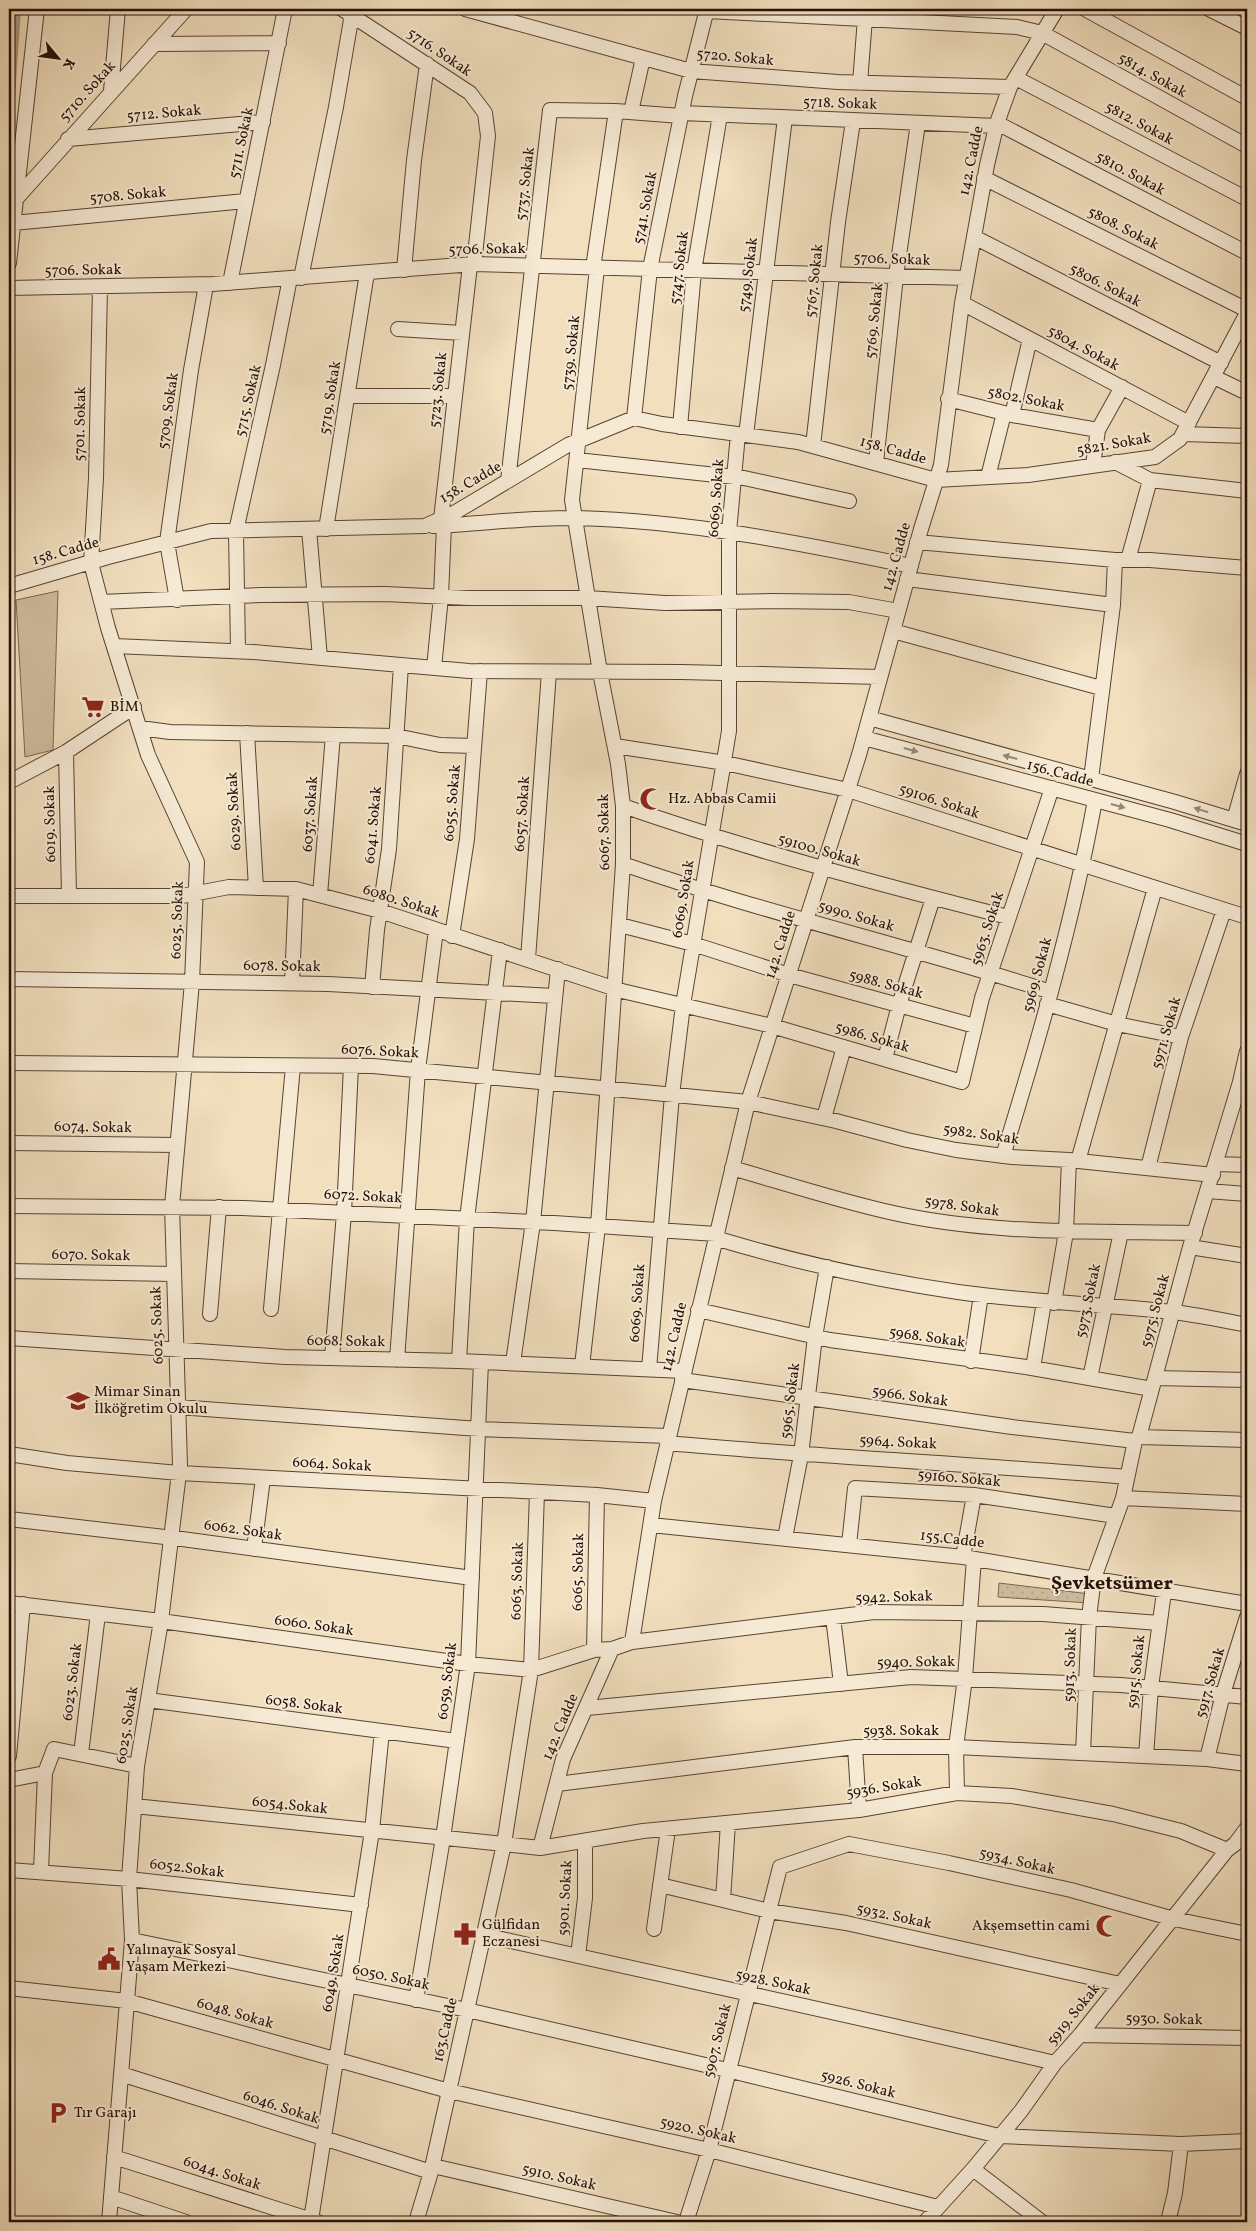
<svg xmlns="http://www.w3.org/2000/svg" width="1256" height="2231" viewBox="0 0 1256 2231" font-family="Vollkorn,serif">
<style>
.grass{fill:url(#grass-dots);stroke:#7a6652}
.green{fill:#cebc9f;stroke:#7a6652}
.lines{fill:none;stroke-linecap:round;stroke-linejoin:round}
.canal{stroke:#ac987f;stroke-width:12}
.minor-casing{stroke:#584333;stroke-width:16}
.minor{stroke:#f6ead5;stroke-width:14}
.oneway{fill:#988777}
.labels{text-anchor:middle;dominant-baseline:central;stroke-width:4;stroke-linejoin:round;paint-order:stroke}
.street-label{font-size:15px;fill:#250f05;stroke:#f6ead5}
.poi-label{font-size:15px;fill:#250f05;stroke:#f6ead5;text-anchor:start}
.district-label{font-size:20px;font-weight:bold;fill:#250f05;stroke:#f6ead5}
</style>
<defs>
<pattern id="grass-dots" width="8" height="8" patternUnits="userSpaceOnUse" patternTransform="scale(1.25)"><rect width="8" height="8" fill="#cebc9f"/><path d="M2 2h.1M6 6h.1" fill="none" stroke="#b1a087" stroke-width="1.8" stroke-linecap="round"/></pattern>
</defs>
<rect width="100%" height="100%" fill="#f1dfbe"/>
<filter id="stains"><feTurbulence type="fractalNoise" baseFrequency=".004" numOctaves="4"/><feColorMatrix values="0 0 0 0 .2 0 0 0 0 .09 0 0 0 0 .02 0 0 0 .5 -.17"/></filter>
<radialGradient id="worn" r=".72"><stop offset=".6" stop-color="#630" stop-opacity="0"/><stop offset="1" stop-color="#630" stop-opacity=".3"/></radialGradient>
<path class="grass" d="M999 1583 1090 1594 1089 1603 998 1597Z"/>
<path class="green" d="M58 591 53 750 25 757 16 600Z"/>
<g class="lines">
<path class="canal" d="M9 97 15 9"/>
<defs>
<path id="minor" d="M342 9 470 93 485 113 488 136 474 264
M465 9 691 71 838 82 1010 87
M1085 9 1247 98
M1209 9 1247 28
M707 11 1017 27 1042 33 1247 146
M154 44 279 43
M1016 78 1247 199
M860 83 865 18
M111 91 118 9
M631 112 643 58
M682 113 997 126
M997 123 1247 253
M68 139 263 122
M984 178 1247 310
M16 199 186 9
M13 223 246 201
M974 237 1221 363
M9 263 37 9
M593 268 616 111
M404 270 414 160 427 64
M301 278 336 107 352 14
M230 283 285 9
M100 287 96 478 91 563 108 628 148 755 197 862 192 982 172 1206 180 1465 161 1621 137 1766 129 1879 132 1940 109 2222
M9 288 212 284 474 264 966 278
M962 303 1189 423
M398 329 462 333
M1214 377 1247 393
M348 396H455
M948 399 1012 415 1098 430 1093 465
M1012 415 1030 339
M634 418 650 269 685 96 707 9
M680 427 694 271 720 115
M1098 430 1122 387
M1183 434 1247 436
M746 435 785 118
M813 446 838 222 853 121
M577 460 744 478 849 501
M1115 462 1150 480 1247 491
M876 463 896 276 918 123
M988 477 1004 413
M508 481 550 110 616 111 681 116
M441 519 470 265
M433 526C481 524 529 517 577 518 689 521 801 543 911 566
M309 529 320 658
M326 529 367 273
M917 542 1115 560H1150L1247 568
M1128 560 1150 480
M907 579 1113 605
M9 586 108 557 211 531 425 526 454 513 568 445 634 418 662 424 798 442 936 480 1028 475 1155 457 1180 439 1247 313
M177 600 167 542 191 370 206 285
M101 602 261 595 385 594 469 598H587L665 603 773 601 849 602 898 611
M893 631 1101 688
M114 646 253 652 469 671 681 672 880 677
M238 651 236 531 273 365 290 278
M434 668 441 596 444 525
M869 718 1175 802 1247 824
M140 728 170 732 396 736 440 745 474 746
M247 733 256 888
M864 738 1170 820 1247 844
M615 746 725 763 848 790 1247 917
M66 752 69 896
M1091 779 1113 605 1115 560
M9 782 66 752 134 707
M623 806C750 850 878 884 1008 917
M1234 820 1247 774
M623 864C764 913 909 946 1051 992
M320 895 333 735
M9 896H182L229 887 296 889 380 911 622 991 772 1026 962 1082 982 998 1052 788
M620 925 693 944 789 975 975 1026
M452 936 467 839 480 671
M528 959 549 672
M9 979 328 984 554 996
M292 983 296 889
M372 987 377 930 389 849 401 665
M1047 1004 1117 1024 1181 1037
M885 1059 899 1005 933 898
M9 1063 373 1066 748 1102 836 1121 907 1140 956 1150 1012 1157 1069 1160 1213 1175
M824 1118 844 1047
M9 1143 177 1145
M1003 1156C1039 1039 1073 921 1095 800
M1078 1161 1155 888
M1216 1164 1247 1165
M732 1168C784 1183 836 1200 889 1212 989 1235 1093 1231 1195 1233
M1148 1168 1181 1037 1224 910
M1207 1191 1247 1194
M9 1206 243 1208 554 1223 716 1234
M715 1238C795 1262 876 1280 958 1292 1029 1302 1101 1304 1173 1312 1198 1315 1222 1320 1247 1325
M1190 1247 1247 1256
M9 1271 173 1274
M1054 1303 1066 1232 1069 1160
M271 1309 293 1066
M698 1310 830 1340 1026 1367 1152 1389
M210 1314 219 1207
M9 1338 285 1357 459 1361 684 1371
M332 1358 344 1213 351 1066
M397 1360 418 1070 436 930
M459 1361 467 1219 500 950
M971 1361 981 1295
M513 1363 533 1222 558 969
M582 1366 598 1226 623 864V806L618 764 600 672 572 500 597 268
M1033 1368 1044 1302
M649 1369 672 1095 683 1005 729 731V532L738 434
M1090 1378 1121 1232
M1155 1378 1247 1380
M682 1380 1012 1427 1135 1441
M178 1407 479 1429 668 1436
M1139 1437 1247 1440
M667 1443C820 1457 974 1464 1127 1477
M9 1454 67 1463 179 1473 597 1495 654 1501
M1123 1498 1247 1504
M9 1519 182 1539 472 1578
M651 1525 963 1557 1247 1604
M785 1538 801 1455 815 1337 827 1267
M849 1545 855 1488 974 1495 1116 1516
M254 1549 263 1478
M963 1557 974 1495
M9 1603 161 1621 468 1664 531 1670 594 1650 612 1649
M833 1617 841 1684
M632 1642 874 1612 1043 1614 1159 1623
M594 1650 597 1495
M148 1700 457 1741
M587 1708 911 1677 1121 1685 1247 1697
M855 1747 859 1810
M1083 1753 1089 1617 1094 1578 1123 1498 1135 1441 1139 1437 1190 1247 1240 1082 1247 1051
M81 1754 98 1614
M9 1756 23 1604
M1146 1756 1151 1687 1164 1592
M1207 1759 1223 1694 1247 1617
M9 1780 45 1773
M557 1784 855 1747H956L1207 1759 1247 1764
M957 1793 956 1747 965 1678 974 1559
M134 1806 504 1844 531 1670 537 1492
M540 1848 643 1831 859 1810 957 1793 1012 1796 1113 1814 1181 1831 1227 1850
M9 1870 129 1879 361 1905
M41 1871 45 1773 54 1749 137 1766
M660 1885 769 1911 846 1923 1120 1984
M723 1900 728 1823
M654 1929 668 1829
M484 1935C674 1978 865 2018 1055 2063
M132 1940 467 2010 727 2070 999 2136 1181 2144 1247 2141
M578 1956 585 1898V1841
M9 1988 127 2001 449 2091 709 2150 938 2207
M416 2000 443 1838 468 1664 481 1362
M1080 2035 1247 2038
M121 2074 431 2172
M114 2157 318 2222
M433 2166 677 2222
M973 2169 1042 2222
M111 2197 186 2222
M311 2220 372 1831 382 1731
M416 2222 431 2172 504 1844 540 1848 563 1759 612 1649 632 1642 654 1501 748 1102 859 755 921 529 941 465 962 303 987 165 997 123 1010 87 1057 9
M686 2222 709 2150 780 1867 849 1844 949 1863 1071 1890 1174 1919 1247 1934
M925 2222 973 2169 1021 2111 1055 2063 1080 2035 1227 1850 1235 1844 1247 1828
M1168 2222 1175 2193 1181 2144"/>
</defs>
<use href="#minor" class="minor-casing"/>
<use href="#minor" class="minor"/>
</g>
<defs><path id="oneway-solid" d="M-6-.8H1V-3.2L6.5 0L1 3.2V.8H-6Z" transform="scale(1.25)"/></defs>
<g class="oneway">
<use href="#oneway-solid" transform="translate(911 750) rotate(15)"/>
<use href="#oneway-solid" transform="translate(1010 757) rotate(-165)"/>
<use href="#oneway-solid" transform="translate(1118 806) rotate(15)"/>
<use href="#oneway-solid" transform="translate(1201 810) rotate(-163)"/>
</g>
<defs>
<symbol id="supermarket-bare" viewBox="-9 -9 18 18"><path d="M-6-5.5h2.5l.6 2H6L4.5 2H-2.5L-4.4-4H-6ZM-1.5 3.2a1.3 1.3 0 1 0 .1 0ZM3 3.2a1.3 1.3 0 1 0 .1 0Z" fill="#8f2418" stroke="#f6ead5" stroke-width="2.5" paint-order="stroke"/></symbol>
<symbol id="mosque-bare" viewBox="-9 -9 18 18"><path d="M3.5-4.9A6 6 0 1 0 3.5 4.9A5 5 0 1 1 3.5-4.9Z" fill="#8f2418" stroke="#f6ead5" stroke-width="2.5" paint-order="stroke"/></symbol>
<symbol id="school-bare" viewBox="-9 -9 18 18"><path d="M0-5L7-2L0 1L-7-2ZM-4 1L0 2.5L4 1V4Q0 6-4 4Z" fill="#8f2418" stroke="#f6ead5" stroke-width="2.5" paint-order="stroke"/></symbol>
<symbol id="pharmacy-bare" viewBox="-9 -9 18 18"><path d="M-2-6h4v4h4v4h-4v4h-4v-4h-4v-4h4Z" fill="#8f2418" stroke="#f6ead5" stroke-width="2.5" paint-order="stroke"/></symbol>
<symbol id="civic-bare" viewBox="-9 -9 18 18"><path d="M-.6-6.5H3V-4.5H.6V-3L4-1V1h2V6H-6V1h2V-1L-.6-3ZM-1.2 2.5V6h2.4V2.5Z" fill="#8f2418" stroke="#f6ead5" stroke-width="2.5" paint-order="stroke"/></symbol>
<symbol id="parking-bare" viewBox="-9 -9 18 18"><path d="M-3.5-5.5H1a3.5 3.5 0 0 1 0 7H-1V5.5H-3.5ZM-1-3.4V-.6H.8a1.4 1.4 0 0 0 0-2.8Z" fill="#8f2418" stroke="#f6ead5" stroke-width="2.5" paint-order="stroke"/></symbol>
</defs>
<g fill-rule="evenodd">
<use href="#supermarket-bare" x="77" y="691" width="32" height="32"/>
<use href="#mosque-bare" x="635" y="783" width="32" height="32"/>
<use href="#school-bare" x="62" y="1385" width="32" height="32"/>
<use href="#mosque-bare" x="1091" y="1910" width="32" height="32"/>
<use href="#pharmacy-bare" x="449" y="1918" width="32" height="32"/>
<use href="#civic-bare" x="93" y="1943" width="32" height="32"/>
<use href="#parking-bare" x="42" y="2097" width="32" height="32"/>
</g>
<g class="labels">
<g class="street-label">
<text transform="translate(439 53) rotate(34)">5716. Sokak</text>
<text transform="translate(735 58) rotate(5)">5720. Sokak</text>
<text transform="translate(1152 76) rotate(29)">5814. Sokak</text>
<text transform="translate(88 92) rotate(-48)">5710. Sokak</text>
<text transform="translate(840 104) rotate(2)">5718. Sokak</text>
<text transform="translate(164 114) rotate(-5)">5712. Sokak</text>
<text transform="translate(1139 124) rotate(28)">5812. Sokak</text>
<text transform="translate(242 143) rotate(-78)">5711. Sokak</text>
<text transform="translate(972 161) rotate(-78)">142. Cadde</text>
<text transform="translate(1130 174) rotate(28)">5810. Sokak</text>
<text transform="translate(526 184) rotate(-83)">5737. Sokak</text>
<text transform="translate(128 196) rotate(-5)">5708. Sokak</text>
<text transform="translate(646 208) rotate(-79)">5741. Sokak</text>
<text transform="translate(1123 229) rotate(27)">5808. Sokak</text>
<text transform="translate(487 250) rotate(-1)">5706. Sokak</text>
<text transform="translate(892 260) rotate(2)">5706. Sokak</text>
<text transform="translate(680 268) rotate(-83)">5747. Sokak</text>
<text transform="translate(83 271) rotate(-1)">5706. Sokak</text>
<text transform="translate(749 275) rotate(-83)">5749. Sokak</text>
<text transform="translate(815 281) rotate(-84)">5767. Sokak</text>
<text transform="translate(1105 286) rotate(27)">5806. Sokak</text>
<text transform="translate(875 321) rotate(-84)">5769. Sokak</text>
<text transform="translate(1083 349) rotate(28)">5804. Sokak</text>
<text transform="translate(572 353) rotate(-84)">5739. Sokak</text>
<text transform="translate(439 390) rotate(-84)">5723. Sokak</text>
<text transform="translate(331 398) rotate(-81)">5719. Sokak</text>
<text transform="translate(1026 400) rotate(11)">5802. Sokak</text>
<text transform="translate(249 401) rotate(-77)">5715. Sokak</text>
<text transform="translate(169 411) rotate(-82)">5709. Sokak</text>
<text transform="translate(81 424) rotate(-89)">5701. Sokak</text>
<text transform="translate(1114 445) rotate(-10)">5821. Sokak</text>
<text transform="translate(893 451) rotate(16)">158. Cadde</text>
<text transform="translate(471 483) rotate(-30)">158. Cadde</text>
<text transform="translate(717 498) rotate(-86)">6069. Sokak</text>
<text transform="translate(66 552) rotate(-16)">158. Cadde</text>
<text transform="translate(897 557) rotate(-74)">142. Cadde</text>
<text transform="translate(1060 774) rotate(15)">156. Cadde</text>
<text transform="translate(939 802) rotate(18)">59106. Sokak</text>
<text transform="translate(453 803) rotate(-85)">6055. Sokak</text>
<text transform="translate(235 811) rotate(-93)">6029. Sokak</text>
<text transform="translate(311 814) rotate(-86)">6037. Sokak</text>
<text transform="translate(523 814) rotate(-86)">6057. Sokak</text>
<text transform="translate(51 824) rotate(-91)">6019. Sokak</text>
<text transform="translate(374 825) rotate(-85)">6041. Sokak</text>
<text transform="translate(605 832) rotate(-91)">6067. Sokak</text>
<text transform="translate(819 851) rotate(16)">59100. Sokak</text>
<text transform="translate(684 899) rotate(-81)">6069. Sokak</text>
<text transform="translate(401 902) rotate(18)">6080. Sokak</text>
<text transform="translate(856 917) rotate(16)">5990. Sokak</text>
<text transform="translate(178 920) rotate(-88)">6025. Sokak</text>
<text transform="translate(988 929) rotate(-72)">5963. Sokak</text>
<text transform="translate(781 945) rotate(-72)">142. Cadde</text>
<text transform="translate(282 967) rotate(1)">6078. Sokak</text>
<text transform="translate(1038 975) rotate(-75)">5969. Sokak</text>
<text transform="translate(886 985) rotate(15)">5988. Sokak</text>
<text transform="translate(1167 1033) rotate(-74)">5971. Sokak</text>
<text transform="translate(872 1038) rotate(16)">5986. Sokak</text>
<text transform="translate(380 1052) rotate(3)">6076. Sokak</text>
<text transform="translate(93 1128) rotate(1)">6074. Sokak</text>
<text transform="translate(981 1135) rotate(8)">5982. Sokak</text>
<text transform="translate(363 1197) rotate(3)">6072. Sokak</text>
<text transform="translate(962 1207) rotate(8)">5978. Sokak</text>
<text transform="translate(91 1256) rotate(1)">6070. Sokak</text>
<text transform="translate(1089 1301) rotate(-78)">5973. Sokak</text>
<text transform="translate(638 1303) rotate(-86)">6069. Sokak</text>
<text transform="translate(1156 1311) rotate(-75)">5975. Sokak</text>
<text transform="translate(158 1325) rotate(-92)">6025. Sokak</text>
<text transform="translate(675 1337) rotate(-77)">142. Cadde</text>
<text transform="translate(927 1338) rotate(8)">5968. Sokak</text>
<text transform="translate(346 1342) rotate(1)">6068. Sokak</text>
<text transform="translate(910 1397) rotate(8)">5966. Sokak</text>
<text transform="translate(791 1401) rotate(-83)">5965. Sokak</text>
<text transform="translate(898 1443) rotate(3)">5964. Sokak</text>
<text transform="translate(332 1465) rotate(3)">6064. Sokak</text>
<text transform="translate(959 1479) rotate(5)">59160. Sokak</text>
<text transform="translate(243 1531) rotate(8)">6062. Sokak</text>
<text transform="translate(952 1540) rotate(7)">155.Cadde</text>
<text transform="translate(579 1572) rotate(-89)">6065. Sokak</text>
<text transform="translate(518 1581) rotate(-88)">6063. Sokak</text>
<text transform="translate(894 1598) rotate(-2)">5942. Sokak</text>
<text transform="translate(314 1626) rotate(8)">6060. Sokak</text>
<text transform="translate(916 1663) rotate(-1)">5940. Sokak</text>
<text transform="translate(1071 1665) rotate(-88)">5913. Sokak</text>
<text transform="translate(1137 1672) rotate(-84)">5915. Sokak</text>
<text transform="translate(448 1681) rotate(-83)">6059. Sokak</text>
<text transform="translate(73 1682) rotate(-83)">6023. Sokak</text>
<text transform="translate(1211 1683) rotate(-74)">5917. Sokak</text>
<text transform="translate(304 1705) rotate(7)">6058. Sokak</text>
<text transform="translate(128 1725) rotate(-81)">6025. Sokak</text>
<text transform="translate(561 1727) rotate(-67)">142. Cadde</text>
<text x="901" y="1731">5938. Sokak</text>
<text transform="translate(884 1788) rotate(-9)">5936. Sokak</text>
<text transform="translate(290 1806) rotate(6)">6054.Sokak</text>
<text transform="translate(1017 1862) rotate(13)">5934. Sokak</text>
<text transform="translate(187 1869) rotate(7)">6052.Sokak</text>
<text transform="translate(566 1898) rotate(-87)">5901. Sokak</text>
<text transform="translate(894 1917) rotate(12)">5932. Sokak</text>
<text transform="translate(334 1973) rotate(-81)">6049. Sokak</text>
<text transform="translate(391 1978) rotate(12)">6050. Sokak</text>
<text transform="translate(773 1983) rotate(12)">5928. Sokak</text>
<text transform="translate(235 2014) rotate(16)">6048. Sokak</text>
<text transform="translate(1074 2015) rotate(-51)">5919. Sokak</text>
<text transform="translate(1164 2020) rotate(1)">5930. Sokak</text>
<text transform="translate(446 2030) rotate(-77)">163.Cadde</text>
<text transform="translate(718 2041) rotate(-76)">5907. Sokak</text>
<text transform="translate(858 2085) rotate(14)">5926. Sokak</text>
<text transform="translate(281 2108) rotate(18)">6046. Sokak</text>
<text transform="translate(698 2131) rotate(13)">5920. Sokak</text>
<text transform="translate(222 2174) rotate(18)">6044. Sokak</text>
<text transform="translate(559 2178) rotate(13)">5910. Sokak</text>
</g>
<g class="poi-label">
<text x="110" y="707">BİM</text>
<text x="668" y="799">Hz. Abbas Camii</text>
<text x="94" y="1392">Mimar Sinan<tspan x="94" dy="17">İlköğretim Okulu</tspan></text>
<text x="482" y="1925">Gülfidan<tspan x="482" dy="17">Eczanesi</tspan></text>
<text x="1090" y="1926" text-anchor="end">Akşemsettin cami</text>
<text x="126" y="1950">Yalınayak Sosyal<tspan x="126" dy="17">Yaşam Merkezi</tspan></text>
<text x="74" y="2113">Tır Garajı</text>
</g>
<g class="district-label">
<text x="1112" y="1584">Şevketsümer</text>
</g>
</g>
<rect width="1256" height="2231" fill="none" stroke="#f1dfbe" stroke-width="30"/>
<rect x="10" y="10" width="1236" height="2211" fill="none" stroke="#250f05" stroke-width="2.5"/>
<rect x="15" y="15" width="1226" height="2201" fill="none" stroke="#250f05"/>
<g transform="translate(58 58) rotate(119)" stroke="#f6ead5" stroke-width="4" paint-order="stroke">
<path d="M0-4L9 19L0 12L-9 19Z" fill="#250f05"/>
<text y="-8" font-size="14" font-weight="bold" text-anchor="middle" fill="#250f05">K</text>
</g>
<rect width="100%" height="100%" filter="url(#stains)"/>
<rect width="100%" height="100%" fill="url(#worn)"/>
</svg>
